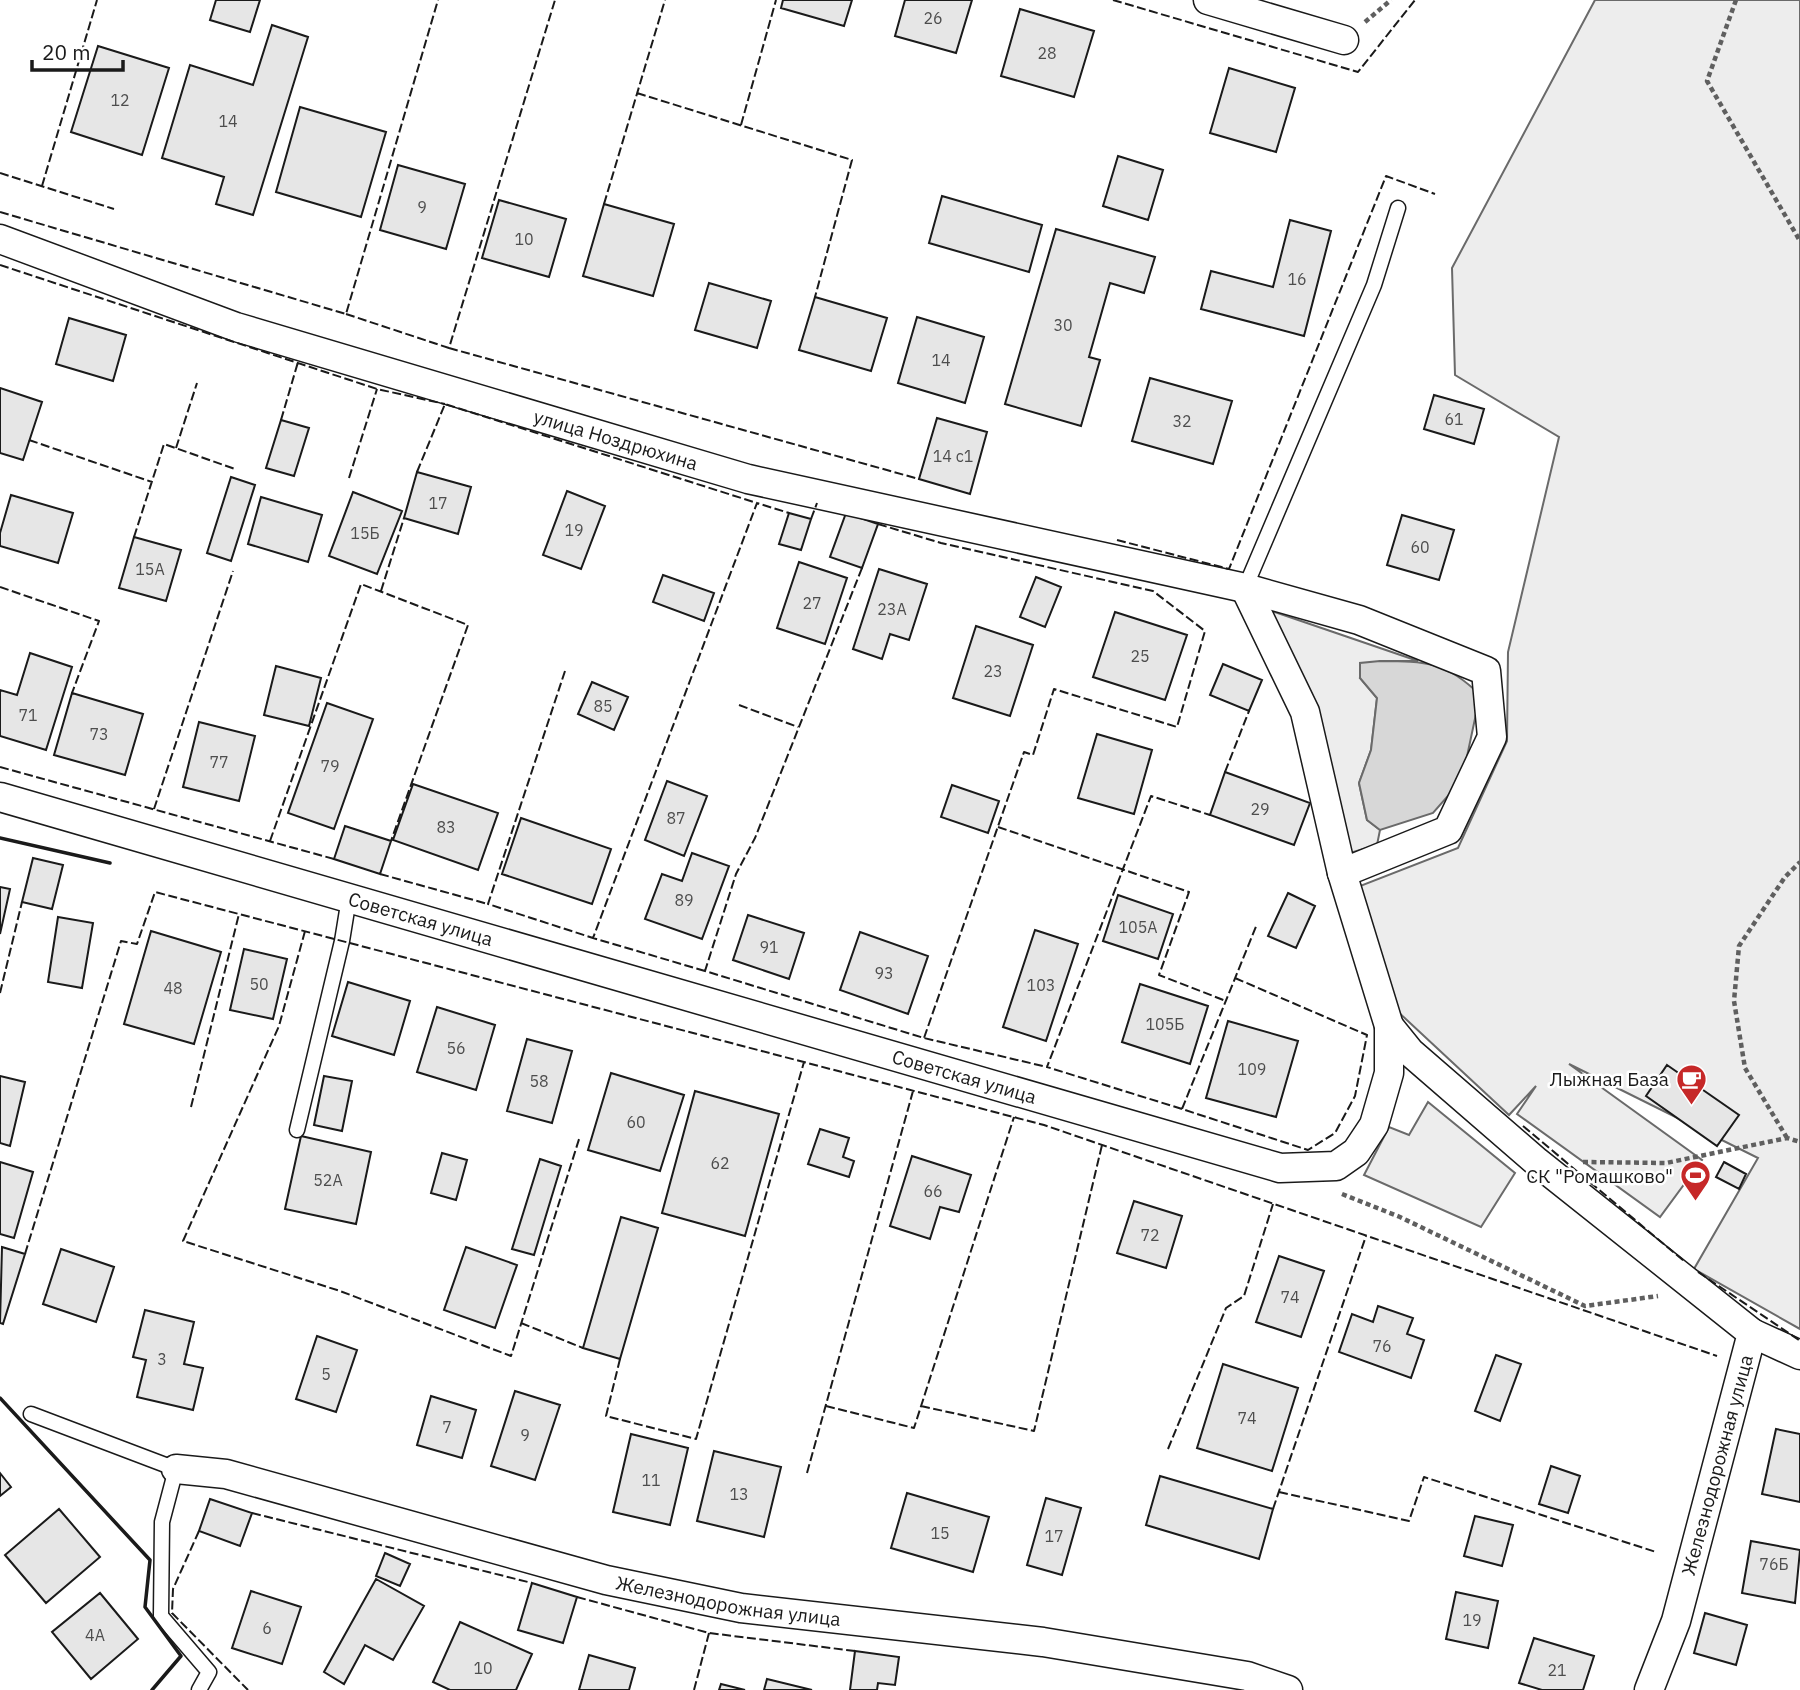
<svg xmlns="http://www.w3.org/2000/svg" width="1800" height="1690" viewBox="0 0 1800 1690" font-family="'IBM Plex Sans',sans-serif">
<style>
.built{fill:#ededed;stroke:#6a6a6a;stroke-width:2}
.water{fill:#d7d7d7;stroke:#6a6a6a;stroke-width:2}
.building{fill:#e6e6e6;stroke:#1a1a1a;stroke-width:2}
.lines{fill:none;stroke-linecap:round;stroke-linejoin:round}
.lane-casing{stroke:#1a1a1a;stroke-width:17}
.street-casing{stroke:#1a1a1a;stroke-width:31}
.path{stroke:#5f5f5f;stroke-width:4.5;stroke-dasharray:5 3.5;stroke-linecap:butt}
.lane{stroke:#fff;stroke-width:14}
.street{stroke:#fff;stroke-width:28}
.fence{stroke:#1a1a1a;stroke-width:2;stroke-dasharray:9 3.5;stroke-linecap:butt}
.wall{stroke:#1a1a1a;stroke-width:3.5}
.labels{text-anchor:middle;dominant-baseline:central;stroke-width:5;stroke-linejoin:round;paint-order:stroke}
.number-label{font-size:16px;fill:#4d4d4d}
.street-label{font-size:19px;fill:#1a1a1a;stroke:#fff}
.poi-label{font-size:19px;fill:#1a1a1a;stroke:#fff;text-anchor:end}
</style>
<rect width="100%" height="100%" fill="#fff"/>
<path class="built" d="M1595 0H1800V1329L1694 1269 1758 1158 1569 1064 1702 1160 1660 1217 1517 1114 1536 1086 1509 1115 1395 1009 1360 886 1458 848 1507 741 1508 652 1559 437 1455 375 1452 268Z
M1260 607 1418 661H1380L1360 678 1377 698 1371 750 1359 783 1367 820 1380 830 1377 845 1350 853Z
M1428 1102 1515 1173 1481 1227 1364 1175 1389 1127 1409 1135Z"/>
<path class="water" d="M1380 661C1426 661 1447 662 1480 695L1462 780 1433 813 1380 830 1367 820 1359 783 1371 750 1377 698 1360 678V663Z"/>
<path class="building" d="M216 0H260L250 32 210 20Z
M783 0H852L844 26 781 8Z
M905 0H972L956 53 895 36Z
M1020 9 1094 31 1074 97 1001 76Z
M272 25 308 37 253 215 216 204 224 177 162 158 190 65 253 85Z
M98 46 169 68 142 155 71 132Z
M1229 68 1295 88 1276 152 1210 133Z
M300 107 386 132 361 217 276 192Z
M1118 156 1163 170 1148 220 1103 206Z
M398 165 465 184 446 249 380 230Z
M942 196 1042 225 1029 272 929 243Z
M499 200 566 219 549 277 482 258Z
M604 204 674 224 653 296 583 276Z
M1290 220 1331 231 1304 336 1201 309 1211 271 1273 287Z
M1056 229 1155 257 1144 293 1110 283 1089 357 1100 360 1081 426 1005 404Z
M709 283 771 301 757 348 695 330Z
M815 297 887 318 871 371 799 350Z
M917 317 984 337 965 403 898 383Z
M69 318 126 335 113 381 56 364Z
M1150 378 1232 401 1213 464 1132 441Z
M0 388 42 402 23 460 0 453Z
M1434 395 1484 409 1474 444 1424 429Z
M937 418 987 432 970 494 919 479Z
M281 420 309 428 294 476 266 468Z
M417 472 471 487 458 534 404 518Z
M231 477 255 485 231 561 207 553Z
M567 491 605 506 581 569 543 555Z
M353 492 402 511 377 574 329 556Z
M11 495 73 513 58 563 0 546V533Z
M261 497 322 515 308 562 248 544Z
M789 513 811 519 801 550 779 544Z
M846 513 878 524 862 568 830 557Z
M1402 515 1454 530 1439 580 1387 565Z
M134 537 181 550 166 601 119 588Z
M799 562 847 578 825 644 777 628Z
M879 569 927 584 909 640 890 634 882 659 853 649Z
M663 575 714 593 704 621 653 602Z
M1036 577 1061 587 1045 627 1020 617Z
M1115 612 1187 635 1165 700 1093 677Z
M976 626 1033 645 1010 716 953 698Z
M30 653 72 667 46 750 0 736V690L17 695Z
M1223 664 1262 680 1249 711 1210 695Z
M276 666 321 678 309 726 264 715Z
M592 682 628 697 614 730 578 714Z
M72 693 143 714 125 775 54 755Z
M327 703 373 719 334 829 288 813Z
M199 722 255 736 239 801 183 787Z
M1097 734 1152 750 1134 814 1078 798Z
M1225 772 1310 803 1294 845 1210 815Z
M667 781 707 796 684 856 645 840Z
M413 784 498 813 478 870 393 840Z
M952 785 999 801 988 833 941 817Z
M521 818 611 849 592 904 502 874Z
M345 826 391 841 380 874 334 859Z
M692 853 729 866 702 939 645 919 662 874 682 881Z
M33 858 63 865 52 909 22 902Z
M0 887 10 889 0 934Z
M1288 893 1315 906 1296 948 1268 936Z
M1118 895 1173 914 1158 959 1103 941Z
M748 915 804 933 789 979 733 960Z
M58 917 93 923 82 988 48 982Z
M1035 930 1078 944 1046 1041 1003 1027Z
M151 931 221 952 194 1044 124 1024Z
M860 932 928 956 908 1014 840 990Z
M244 949 287 959 273 1019 230 1010Z
M348 982 410 1001 394 1055 332 1036Z
M1140 984 1208 1006 1190 1064 1122 1042Z
M437 1007 495 1025 476 1090 417 1072Z
M1228 1021 1298 1041 1276 1117 1206 1098Z
M527 1039 572 1051 552 1123 507 1111Z
M1667 1065 1739 1115 1717 1146 1646 1096Z
M611 1073 684 1095 660 1171 588 1150Z
M0 1076 25 1082 10 1146 0 1143Z
M324 1076 352 1081 342 1131 314 1125Z
M695 1091 779 1114 745 1236 662 1213Z
M820 1129 849 1138 843 1157 854 1161 849 1177 808 1164Z
M301 1136 371 1152 356 1224 285 1209Z
M442 1153 467 1160 456 1200 431 1193Z
M912 1156 971 1175 959 1212 940 1207 930 1239 890 1226Z
M540 1159 561 1166 534 1255 512 1249Z
M0 1162 33 1172 14 1238 0 1234Z
M1724 1162 1746 1174 1739 1189 1716 1177Z
M1134 1201 1182 1216 1166 1268 1117 1253Z
M621 1217 658 1228 620 1359 583 1348Z
M2 1247 25 1254 3 1324 0 1323Z
M466 1247 517 1265 495 1328 444 1310Z
M61 1249 114 1267 96 1322 43 1304Z
M1279 1256 1324 1271 1301 1337 1256 1322Z
M1378 1306 1413 1318 1407 1334 1424 1340 1411 1378 1339 1352 1352 1314 1373 1322Z
M145 1310 194 1322 184 1364 203 1368 193 1410 137 1397 146 1360 133 1357Z
M317 1336 357 1350 336 1412 296 1399Z
M1496 1355 1521 1364 1500 1421 1475 1411Z
M1223 1364 1298 1388 1272 1471 1197 1448Z
M515 1391 560 1405 535 1480 491 1466Z
M431 1396 476 1410 462 1458 417 1445Z
M1776 1429 1800 1434V1502L1762 1494Z
M631 1434 688 1448 670 1525 613 1512Z
M714 1451 781 1467 764 1537 697 1521Z
M1551 1466 1580 1476 1568 1513 1539 1504Z
M0 1473 11 1487 0 1496Z
M1160 1476 1273 1509 1259 1559 1146 1525Z
M907 1493 989 1517 973 1572 891 1548Z
M1046 1498 1081 1508 1062 1575 1027 1565Z
M210 1499 252 1513 240 1546 199 1531Z
M59 1509 100 1557 46 1603 5 1555Z
M1475 1516 1513 1525 1502 1566 1464 1556Z
M1751 1541 1800 1550 1795 1603 1742 1593Z
M385 1553 410 1564 400 1586 376 1576Z
M376 1579 424 1606 393 1660 365 1645 344 1684 324 1672Z
M532 1583 577 1597 563 1643 518 1630Z
M251 1591 301 1607 282 1664 232 1648Z
M1456 1592 1498 1601 1488 1648 1446 1639Z
M100 1593 138 1639 91 1679 52 1632Z
M1705 1613 1747 1625 1736 1665 1694 1653Z
M460 1622 532 1654 516 1690H450L433 1682Z
M1534 1638 1594 1656 1583 1690H1542L1519 1683Z
M855 1651 899 1657 895 1685 878 1683 877 1690H850Z
M589 1655 635 1668 629 1690H579Z
M767 1679 812 1690H764Z
M721 1684 745 1690H719Z"/>
<g class="lines">
<defs>
<path id="lane" d="M1245 588 1374 285 1398 208
M297 1130 342 941 349 898
M31 1414 176 1469 162 1522 161 1616 209 1672 199 1690"/>
<g id="street">
<path d="M1208 0 1344 40"/>
<path id="s1" d="M0 239 236 327 748 479 1245 588 1359 620 1486 671 1492 737 1448 830 1342 873"/>
<path id="s2" d="M0 797 1280 1168 1336 1166 1356 1152 1374 1125 1389 1073V1026L1342 873 1305 712 1245 588"/>
<path d="M1389 1026 1410 1052 1537 1162 1752 1333 1676 1621 1649 1690"/>
<path d="M1752 1333 1800 1355"/>
<path id="s3" d="M176 1469 226 1474 606 1580 741 1608 1043 1642 1247 1676 1288 1690"/>
</g>
</defs>
<use href="#lane" class="lane-casing"/>
<use href="#street" class="street-casing"/>
<path class="path" d="M1736 0 1707 81 1800 241
M1365 22 1391 0
M1787 1138 1745 1068 1734 1001 1739 946 1785 877 1800 862
M1583 1162 1666 1163 1787 1138 1800 1142
M1342 1194 1400 1217 1585 1306 1658 1296"/>
<use href="#lane" class="lane"/>
<use href="#street" class="street"/>
<path class="fence" d="M1113 0 1358 72 1415 0
M637 93 852 160 815 297
M741 125 776 0
M0 173 114 209
M42 186 97 0
M604 204 665 0
M0 212 346 314 438 0
M0 265 377 389 445 404
M346 314 449 348 555 0
M449 348 919 479
M281 420 298 362
M29 440 152 482
M176 448 197 383
M417 472 445 404 757 503
M349 478 377 389
M811 519 817 503
M878 524 941 543 1153 591 1205 631 1177 727 1054 689 1033 755 1024 752 924 1038
M134 537 164 444 235 469
M1117 540 1229 569 1386 176 1435 194
M862 568 755 838 736 874 705 971 924 1038 1047 1067
M0 587 99 621 72 693
M381 591 404 518
M565 671 488 904 593 938
M739 705 798 727
M0 767 334 859
M1225 772 1249 711
M154 809 233 571
M998 827 1189 892 1159 975 1226 1001
M270 841 361 584 468 625 391 841
M380 874 488 904
M305 931 279 1026 183 1241 340 1291 511 1356 580 1136
M705 971 593 938 757 503 789 513
M1235 978 1367 1035 1355 1096 1335 1133 1308 1150 1182 1109C1207 1047 1232 986 1257 924
M0 993 22 902
M191 1107 239 914
M1182 1109 1047 1067 1151 796 1210 815
M1523 1126 1684 1261
M25 1254 121 941 137 944 155 892 1044 1125 1717 1356
M1698 1272 1799 1340
M521 1323 583 1348
M620 1359 606 1416 696 1439 804 1062
M826 1406 914 1428 1014 1117
M921 1406 1034 1431 1102 1145
M1168 1449 1226 1308 1244 1296 1273 1204
M807 1473 913 1091
M1279 1492 1409 1521 1424 1477 1656 1552
M1273 1509 1366 1236
M252 1513 532 1583
M199 1531 173 1589 172 1613 248 1690
M577 1597 709 1633 855 1651
M694 1690 709 1633"/>
<path class="wall" d="M0 838 110 863
M0 1398 150 1560 145 1607 181 1656 152 1690"/>
</g>
<defs>
<symbol id="cafe-pin" viewBox="-11 -11 22 30"><path d="M0 17L-7.5 6A9.5 9.5 0 1 1 7.5 6Z" fill="#c62828" stroke="#fff"/><path d="M-5.5-4.5H6V0H3Q3 3.5 0 3.5H-2.5Q-5.5 3.5-5.5 0ZM3-3.2v2h1.7v-2ZM-6 4.5H4V6H-6Z" fill="#fff"/></symbol>
<symbol id="stadium-pin" viewBox="-11 -11 22 30"><path d="M0 17L-7.5 6A9.5 9.5 0 1 1 7.5 6Z" fill="#c62828" stroke="#fff"/><path d="M0-5a6.5 5 0 1 0 0 10a6.5 5 0 1 0 0-10ZM-3.5-1.8h7v3.6h-7Z" fill="#fff"/></symbol>
</defs>
<g fill-rule="evenodd">
<use href="#cafe-pin" x="1674" y="1062" width="35" height="47"/>
<use href="#stadium-pin" x="1678" y="1158" width="35" height="47"/>
</g>
<g class="labels">
<g class="number-label">
<text x="933" y="18">26</text>
<text x="1047" y="53">28</text>
<text x="120" y="100">12</text>
<text x="228" y="121">14</text>
<text x="422" y="207">9</text>
<text x="524" y="239">10</text>
<text x="1297" y="279">16</text>
<text x="1063" y="325">30</text>
<text x="941" y="360">14</text>
<text x="1454" y="419">61</text>
<text x="1182" y="421">32</text>
<text x="953" y="456">14 с1</text>
<text x="438" y="503">17</text>
<text x="574" y="530">19</text>
<text x="365" y="533">15Б</text>
<text x="1420" y="547">60</text>
<text x="150" y="569">15А</text>
<text x="812" y="603">27</text>
<text x="892" y="609">23А</text>
<text x="1140" y="656">25</text>
<text x="993" y="671">23</text>
<text x="603" y="706">85</text>
<text x="28" y="715">71</text>
<text x="99" y="734">73</text>
<text x="219" y="762">77</text>
<text x="330" y="766">79</text>
<text x="1260" y="809">29</text>
<text x="676" y="818">87</text>
<text x="446" y="827">83</text>
<text x="684" y="900">89</text>
<text x="1138" y="927">105А</text>
<text x="769" y="947">91</text>
<text x="884" y="973">93</text>
<text x="259" y="984">50</text>
<text x="1041" y="985">103</text>
<text x="173" y="988">48</text>
<text x="1165" y="1024">105Б</text>
<text x="456" y="1048">56</text>
<text x="1252" y="1069">109</text>
<text x="539" y="1081">58</text>
<text x="636" y="1122">60</text>
<text x="720" y="1163">62</text>
<text x="328" y="1180">52А</text>
<text x="933" y="1191">66</text>
<text x="1150" y="1235">72</text>
<text x="1290" y="1297">74</text>
<text x="1382" y="1346">76</text>
<text x="162" y="1359">3</text>
<text x="326" y="1374">5</text>
<text x="1247" y="1418">74</text>
<text x="447" y="1427">7</text>
<text x="525" y="1435">9</text>
<text x="651" y="1480">11</text>
<text x="739" y="1494">13</text>
<text x="940" y="1533">15</text>
<text x="1054" y="1536">17</text>
<text x="1774" y="1564">76Б</text>
<text x="1472" y="1620">19</text>
<text x="267" y="1628">6</text>
<text x="95" y="1635">4А</text>
<text x="483" y="1668">10</text>
<text x="1557" y="1670">21</text>
</g>
<g class="street-label">
<text stroke="none"><textPath href="#s1" startOffset="648">улица Ноздрюхина</textPath></text>
<text stroke="none"><textPath href="#s2" startOffset="438">Советская улица</textPath></text>
<text stroke="none"><textPath href="#s2" startOffset="1004">Советская улица</textPath></text>
<text transform="translate(1717 1465) rotate(-75)">Железнодорожная улица</text>
<text stroke="none"><textPath href="#s3" startOffset="569">Железнодорожная улица</textPath></text>
</g>
<g class="poi-label">
<text x="1669" y="1079">Лыжная База</text>
<text x="1673" y="1176">СК "Ромашково"</text>
</g>
</g>
<path d="M32 60v10h91v-10" fill="none" stroke="#1a1a1a" stroke-width="3.5"/>
<text x="42" y="60" font-size="21" fill="#1a1a1a" stroke="#ffffff" stroke-width="5" paint-order="stroke">20 m</text>
</svg>
